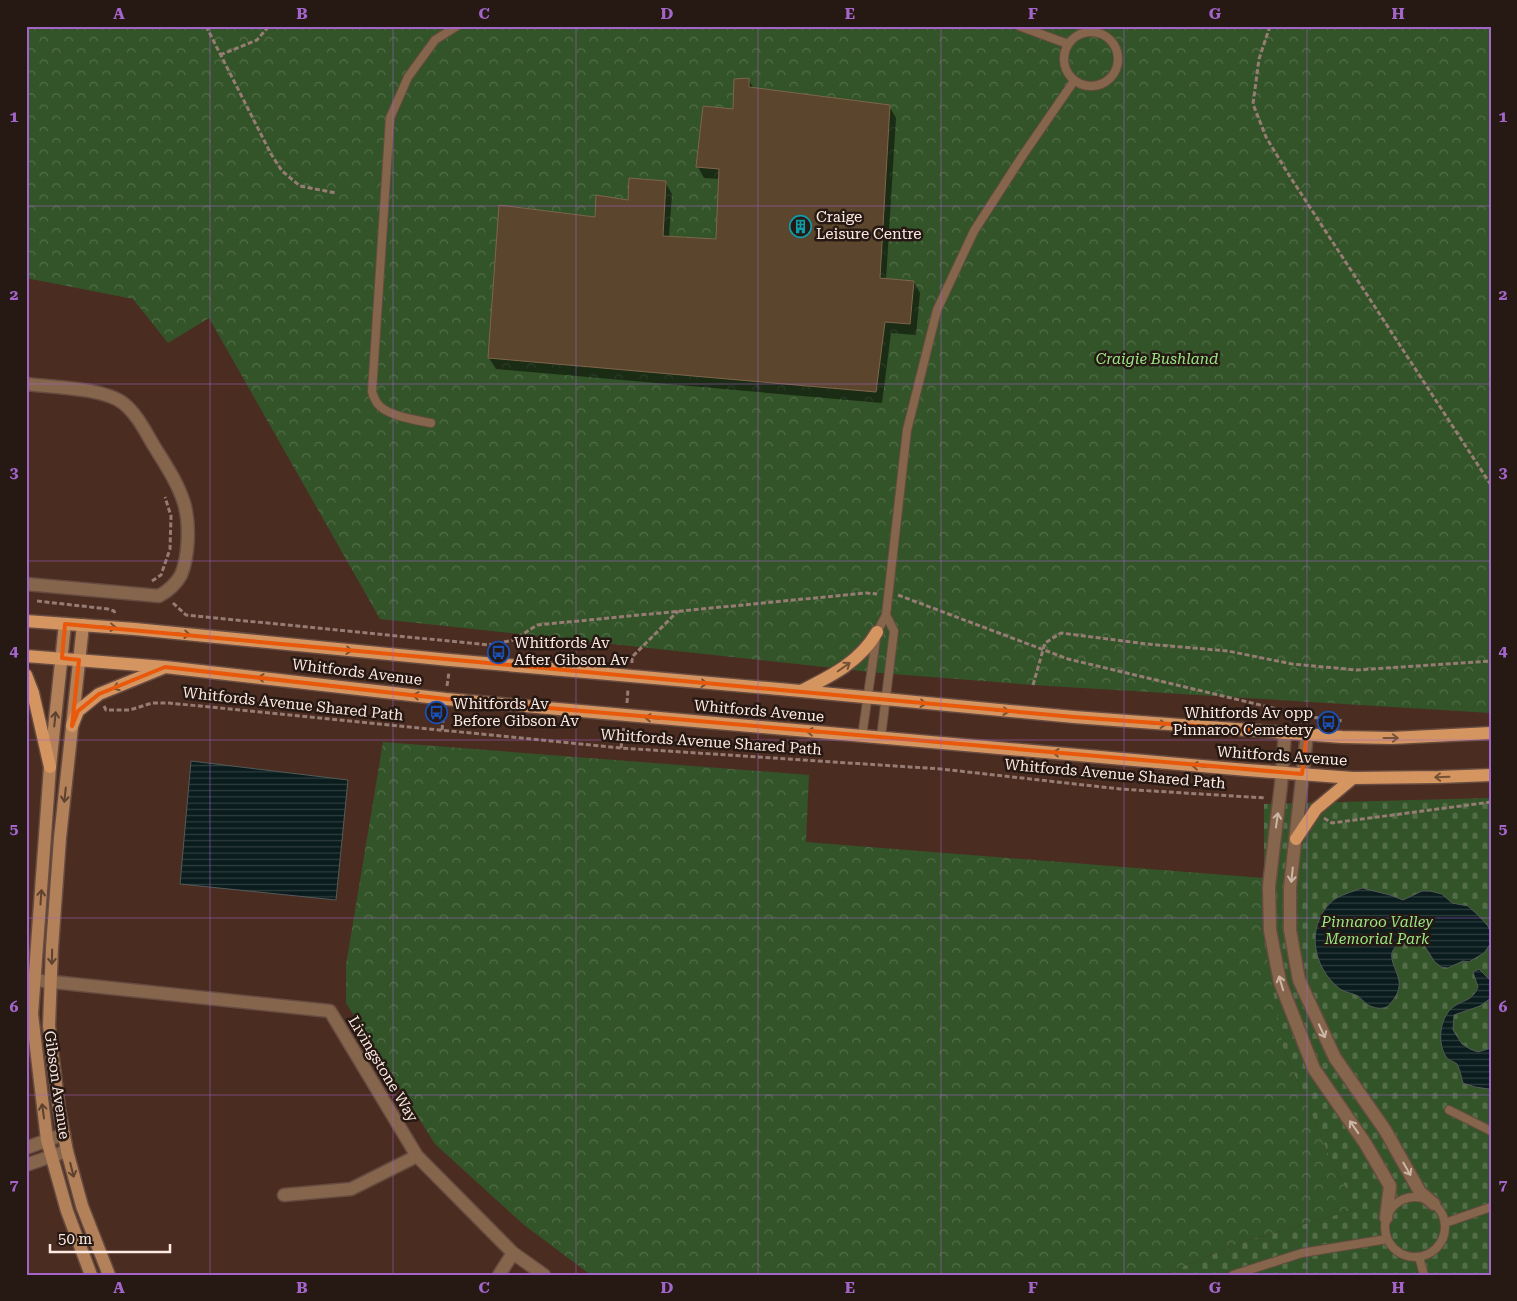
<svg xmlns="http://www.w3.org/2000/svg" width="1517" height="1301" viewBox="0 0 1517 1301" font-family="'Roboto Serif',serif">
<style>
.forest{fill:url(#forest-crowns)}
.cemetery{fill:url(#cemetery-stones)}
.water{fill:url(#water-rules);stroke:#545a58}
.shadow{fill:#0007}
.building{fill:#5b452c;stroke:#7d654b}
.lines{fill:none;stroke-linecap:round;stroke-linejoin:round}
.service-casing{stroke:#674b40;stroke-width:10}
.minor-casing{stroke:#674b40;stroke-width:15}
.tertiary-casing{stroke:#674b40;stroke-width:15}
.secondary-casing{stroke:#674b40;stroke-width:15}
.primary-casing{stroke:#674b40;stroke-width:15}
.path{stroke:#967c73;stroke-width:3;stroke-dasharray:5 2.5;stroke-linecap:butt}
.service{stroke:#85664d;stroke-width:8}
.minor{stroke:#85664d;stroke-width:12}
.tertiary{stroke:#85664d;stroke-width:12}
.secondary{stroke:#b28059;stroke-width:12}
.primary{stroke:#d59561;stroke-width:12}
.oneway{stroke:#755136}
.oneway2{stroke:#5e422f}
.oneway3{stroke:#ceb6a7}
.marked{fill:none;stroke:#e8590c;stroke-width:4;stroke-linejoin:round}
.grid{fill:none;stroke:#a365ca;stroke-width:1;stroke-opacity:0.55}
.labels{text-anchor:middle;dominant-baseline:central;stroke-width:5;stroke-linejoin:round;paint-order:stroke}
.poi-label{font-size:15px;fill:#ffebe3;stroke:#261913;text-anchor:start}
.park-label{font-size:15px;font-style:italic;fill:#9ae785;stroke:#261913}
.street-label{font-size:15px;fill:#ffebe3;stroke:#261913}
.neatline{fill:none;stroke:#a365ca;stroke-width:2}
.grid-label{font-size:16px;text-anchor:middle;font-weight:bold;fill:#a365ca}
</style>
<defs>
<pattern id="forest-crowns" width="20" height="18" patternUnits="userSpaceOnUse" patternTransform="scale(1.25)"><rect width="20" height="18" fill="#335429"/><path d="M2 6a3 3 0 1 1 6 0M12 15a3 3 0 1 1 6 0" fill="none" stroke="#526d48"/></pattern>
<pattern id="cemetery-stones" width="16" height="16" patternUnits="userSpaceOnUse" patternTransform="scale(1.25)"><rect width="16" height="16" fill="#335429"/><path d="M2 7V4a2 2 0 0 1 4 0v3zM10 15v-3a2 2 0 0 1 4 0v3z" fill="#526d48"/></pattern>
<pattern id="water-rules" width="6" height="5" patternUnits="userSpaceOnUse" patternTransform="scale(1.25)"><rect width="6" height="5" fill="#0a1c1d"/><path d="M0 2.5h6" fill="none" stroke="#2f3d3e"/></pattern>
</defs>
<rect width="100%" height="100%" fill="#4a2c21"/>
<path class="forest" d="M26 26H1491V713L1033 685 880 673 380 619 209 318 168 343 133 299 26 278Z
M383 742 809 775 806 842 1264 878 1283 1047 1331 1160 1357 1209 1242 1242 1163 1275H591L524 1225 435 1144 346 1003V965Z"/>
<path class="cemetery" d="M1491 798V1275H1163L1242 1242 1357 1209 1331 1160 1283 1047 1264 941V804Z"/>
<path class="water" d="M191 761 348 780 336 900 180 884Z
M1362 888 1390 895 1403 900 1422 891H1430L1442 894 1452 903 1468 906 1479 916 1488 926 1491 934V943L1484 953 1469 962 1463 961 1448 968 1441 967 1434 961 1424 945C1415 942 1407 939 1398 945 1382 956 1402 973 1399 987 1398 994 1394 999 1390 1004 1386 1009 1379 1009 1373 1007 1366 1005 1363 1000 1358 996 1353 993 1346 993 1340 989 1313 968 1305 928 1331 902 1339 895 1352 892 1362 888Z
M1479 969 1491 981V998L1480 1006 1454 1015 1453 1030 1462 1044 1470 1049 1478 1052 1491 1048V1088L1489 1089 1475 1087 1463 1083C1461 1077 1460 1069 1457 1064 1455 1062 1450 1061 1447 1058 1437 1045 1439 1019 1452 1008 1463 999 1472 1002 1478 987L1473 972Z"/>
<path class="shadow" d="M748 79 754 89 889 106 896 118 886 280 914 282 920 293 916 335 891 333 882 403 496 369 489 358 597 219 665 182 672 194 669 237 717 241 720 179 704 178 698 167 734 110Z"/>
<path class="building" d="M749 78V87L890 105 880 278 914 281 910 324 885 322 876 392 488 358 499 205 595 217 596 195 628 200 629 178 666 181 663 236 716 239 719 169 696 167 703 106 733 109 734 79Z"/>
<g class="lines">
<defs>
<path id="service" d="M1019 26 1068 44
M1064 59a27 27 0 1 1 54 0a27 27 0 1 1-54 0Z
M431 423C416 420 386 416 377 403 375 400 373 395 372 392L390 118 408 77 435 40 457 26
M862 736 877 632 886 615 907 430 937 310 974 231 1023 155 1074 81
M881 737 894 631 886 615
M1449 1110 1491 1131
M1385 1227a30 30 0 1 1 60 0a30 30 0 1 1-60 0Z
M1445 1223 1491 1207
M1419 1257 1424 1275
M1233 1275 1302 1253 1387 1239"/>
<path id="minor" d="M26 384C52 387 103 388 123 403 137 414 145 431 154 446 165 464 178 483 184 503 190 523 189 556 181 575 176 584 168 591 159 596L26 584
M1285 733 1281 785 1269 886 1270 930 1280 982 1314 1069 1365 1143 1390 1186 1386 1218
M1307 734 1290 887V930L1299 980 1335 1058 1385 1130 1420 1192 1434 1204
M34 980 330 1011 417 1156 513 1253 499 1275
M284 1195 351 1189 417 1156
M513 1253 544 1275"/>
<path id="tertiary" d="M26 1148 64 1134
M26 1165 67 1151"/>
<path id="secondary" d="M65 624 50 767 32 1014 47 1140 67 1211 91 1275
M83 625 60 838 52 948 49 1026 59 1109 67 1151 82 1206 109 1275"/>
<path id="primary" d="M26 621 135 629 450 660 801 691 1074 717 1342 737 1392 738 1491 733
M26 656 165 667 446 699 1247 770 1353 778 1439 777 1491 775
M26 675 33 693 50 767
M801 691C831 676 860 662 877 632
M72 726 78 711 99 694 163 668
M1296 839 1316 809 1353 778"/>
</defs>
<use href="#service" class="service-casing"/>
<use href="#minor" class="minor-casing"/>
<use href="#tertiary" class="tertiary-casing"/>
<use href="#secondary" class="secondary-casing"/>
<use href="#primary" class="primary-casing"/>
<path class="path" d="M206 26 271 154 282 171 300 186 336 193
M1270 26 1259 59 1253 104 1266 137 1287 172 1491 485
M220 55 257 40 269 26
M152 581 161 575 170 549 171 516 165 497
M898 595 1068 659 1273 708 1294 715 1343 721
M37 601 108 609 114 611 115 614
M173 603 186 615 489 645 514 640 537 625 866 593 877 594
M632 663V657L678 611
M1033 685 1045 643 1061 633 1147 644 1228 651 1292 664 1357 670 1491 661
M447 686 449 672
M627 703 628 689
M104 706 106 710H130L152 703H169L621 748 941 769 1120 789 1266 798
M442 730 444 712
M621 748 624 726
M1324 818 1332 823 1491 802"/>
<use href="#service" class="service"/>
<use href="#minor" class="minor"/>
<use href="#tertiary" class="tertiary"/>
<use href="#secondary" class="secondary"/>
<use href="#primary" class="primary"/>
</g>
<defs><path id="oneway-shaft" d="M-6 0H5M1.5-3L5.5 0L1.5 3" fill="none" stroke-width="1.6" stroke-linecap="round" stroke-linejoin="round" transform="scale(1.25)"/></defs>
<g class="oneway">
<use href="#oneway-shaft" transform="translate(109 627) rotate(4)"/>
<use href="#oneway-shaft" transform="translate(183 634) rotate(6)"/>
<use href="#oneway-shaft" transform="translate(345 650) rotate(6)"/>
<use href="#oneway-shaft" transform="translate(844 667) rotate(-35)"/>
<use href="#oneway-shaft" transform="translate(265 678) rotate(-174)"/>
<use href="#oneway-shaft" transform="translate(700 683) rotate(5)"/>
<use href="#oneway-shaft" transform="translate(120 686) rotate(158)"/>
<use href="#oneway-shaft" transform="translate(420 696) rotate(-173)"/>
<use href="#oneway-shaft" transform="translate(919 703) rotate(5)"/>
<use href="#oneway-shaft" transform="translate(1002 711) rotate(6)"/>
<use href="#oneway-shaft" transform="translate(652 718) rotate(-175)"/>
<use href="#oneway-shaft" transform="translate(1159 724) rotate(4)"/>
<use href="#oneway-shaft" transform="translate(814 732) rotate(-175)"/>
<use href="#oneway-shaft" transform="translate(1391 738)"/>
<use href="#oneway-shaft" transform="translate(1060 753) rotate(-175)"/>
<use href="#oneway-shaft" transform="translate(1199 766) rotate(-175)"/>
<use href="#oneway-shaft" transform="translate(1442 777) rotate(178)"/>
</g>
<g class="oneway2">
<use href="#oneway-shaft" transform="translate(55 719) rotate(-84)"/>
<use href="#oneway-shaft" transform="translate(65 795) rotate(96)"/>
<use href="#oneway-shaft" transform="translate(41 897) rotate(-86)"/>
<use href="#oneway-shaft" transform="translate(52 957) rotate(91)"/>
<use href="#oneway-shaft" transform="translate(43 1111) rotate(-98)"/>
<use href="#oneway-shaft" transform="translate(72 1170) rotate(76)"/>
</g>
<g class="oneway3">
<use href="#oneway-shaft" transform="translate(1277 820) rotate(-82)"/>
<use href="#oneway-shaft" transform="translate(1292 875) rotate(96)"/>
<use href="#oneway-shaft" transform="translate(1281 983) rotate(-107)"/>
<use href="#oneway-shaft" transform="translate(1322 1031) rotate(65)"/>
<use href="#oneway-shaft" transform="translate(1354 1127) rotate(-125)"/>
<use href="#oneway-shaft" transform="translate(1407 1169) rotate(60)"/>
</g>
<path class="marked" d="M65 624 1074 717 1307 734 1302 774 446 699 165 667 99 694 78 711 72 726 79 660 62 658Z"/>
<path class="grid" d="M210 26V1275M393 26V1275M576 26V1275M758 26V1275M941 26V1275M1124 26V1275M1307 26V1275M26 206H1491M26 384H1491M26 561H1491M26 740H1491M26 918H1491M26 1095H1491"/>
<defs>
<symbol id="building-ring" viewBox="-11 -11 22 22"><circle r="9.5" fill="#261913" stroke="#0f9aa8" stroke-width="1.5"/><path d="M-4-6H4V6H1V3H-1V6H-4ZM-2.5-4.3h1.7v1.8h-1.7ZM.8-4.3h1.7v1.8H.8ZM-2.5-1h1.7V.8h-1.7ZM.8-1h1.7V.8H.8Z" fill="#0f9aa8"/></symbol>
<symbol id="bus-ring" viewBox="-11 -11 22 22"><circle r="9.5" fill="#261913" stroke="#1a4fb4" stroke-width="1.5"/><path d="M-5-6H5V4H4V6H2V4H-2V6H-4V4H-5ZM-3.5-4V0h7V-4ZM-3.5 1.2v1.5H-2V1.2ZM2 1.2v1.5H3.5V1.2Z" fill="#1a4fb4"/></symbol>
</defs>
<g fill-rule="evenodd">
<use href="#building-ring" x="788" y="214" width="25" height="25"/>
<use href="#bus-ring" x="486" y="640" width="25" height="25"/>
<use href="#bus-ring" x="424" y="700" width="25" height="25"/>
<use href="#bus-ring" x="1316" y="710" width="25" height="25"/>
</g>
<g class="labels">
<g class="poi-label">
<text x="816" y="217">Craige<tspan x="816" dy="17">Leisure Centre</tspan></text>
<text x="514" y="643">Whitfords Av<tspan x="514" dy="17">After Gibson Av</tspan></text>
<text x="453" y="704">Whitfords Av<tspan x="453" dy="17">Before Gibson Av</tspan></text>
<text x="1313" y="713" text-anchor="end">Whitfords Av opp<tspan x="1313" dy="17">Pinnaroo Cemetery</tspan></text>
</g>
<g class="park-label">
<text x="1157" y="359">Craigie Bushland</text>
<text x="1377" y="922">Pinnaroo Valley<tspan x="1377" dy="17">Memorial Park</tspan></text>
</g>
<g class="street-label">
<text transform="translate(357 672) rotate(7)">Whitfords Avenue</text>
<text transform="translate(293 704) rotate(6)">Whitfords Avenue Shared Path</text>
<text transform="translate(759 711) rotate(5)">Whitfords Avenue</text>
<text transform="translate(711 742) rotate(4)">Whitfords Avenue Shared Path</text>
<text transform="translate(1282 756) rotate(4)">Whitfords Avenue</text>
<text transform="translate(1115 774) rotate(5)">Whitfords Avenue Shared Path</text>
<text transform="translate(383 1069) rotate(59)">Livingstone Way</text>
<text transform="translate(57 1085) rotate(82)">Gibson Avenue</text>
</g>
</g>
<rect width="1517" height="1301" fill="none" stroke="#261913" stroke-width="55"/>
<path d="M50 1244v8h120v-8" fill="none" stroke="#ffebe3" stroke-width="2.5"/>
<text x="58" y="1244" font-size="15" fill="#ffebe3" stroke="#261913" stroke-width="4" paint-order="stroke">50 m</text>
<rect x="28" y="28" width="1462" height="1246" class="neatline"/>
<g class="grid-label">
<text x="119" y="19">A</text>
<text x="302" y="19">B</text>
<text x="484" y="19">C</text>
<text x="667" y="19">D</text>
<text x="850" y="19">E</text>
<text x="1033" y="19">F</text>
<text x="1215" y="19">G</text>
<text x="1398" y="19">H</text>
<text x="14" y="122">1</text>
<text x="1503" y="122">1</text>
<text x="14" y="300">2</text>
<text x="1503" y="300">2</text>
<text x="14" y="478">3</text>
<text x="1503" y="478">3</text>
<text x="14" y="656">4</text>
<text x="1503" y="656">4</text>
<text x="14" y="834">5</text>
<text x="1503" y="834">5</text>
<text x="14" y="1012">6</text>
<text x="1503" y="1012">6</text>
<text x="14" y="1190">7</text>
<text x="1503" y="1190">7</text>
<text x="119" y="1293">A</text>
<text x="302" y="1293">B</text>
<text x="484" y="1293">C</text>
<text x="667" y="1293">D</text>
<text x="850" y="1293">E</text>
<text x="1033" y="1293">F</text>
<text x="1215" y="1293">G</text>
<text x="1398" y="1293">H</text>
</g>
</svg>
